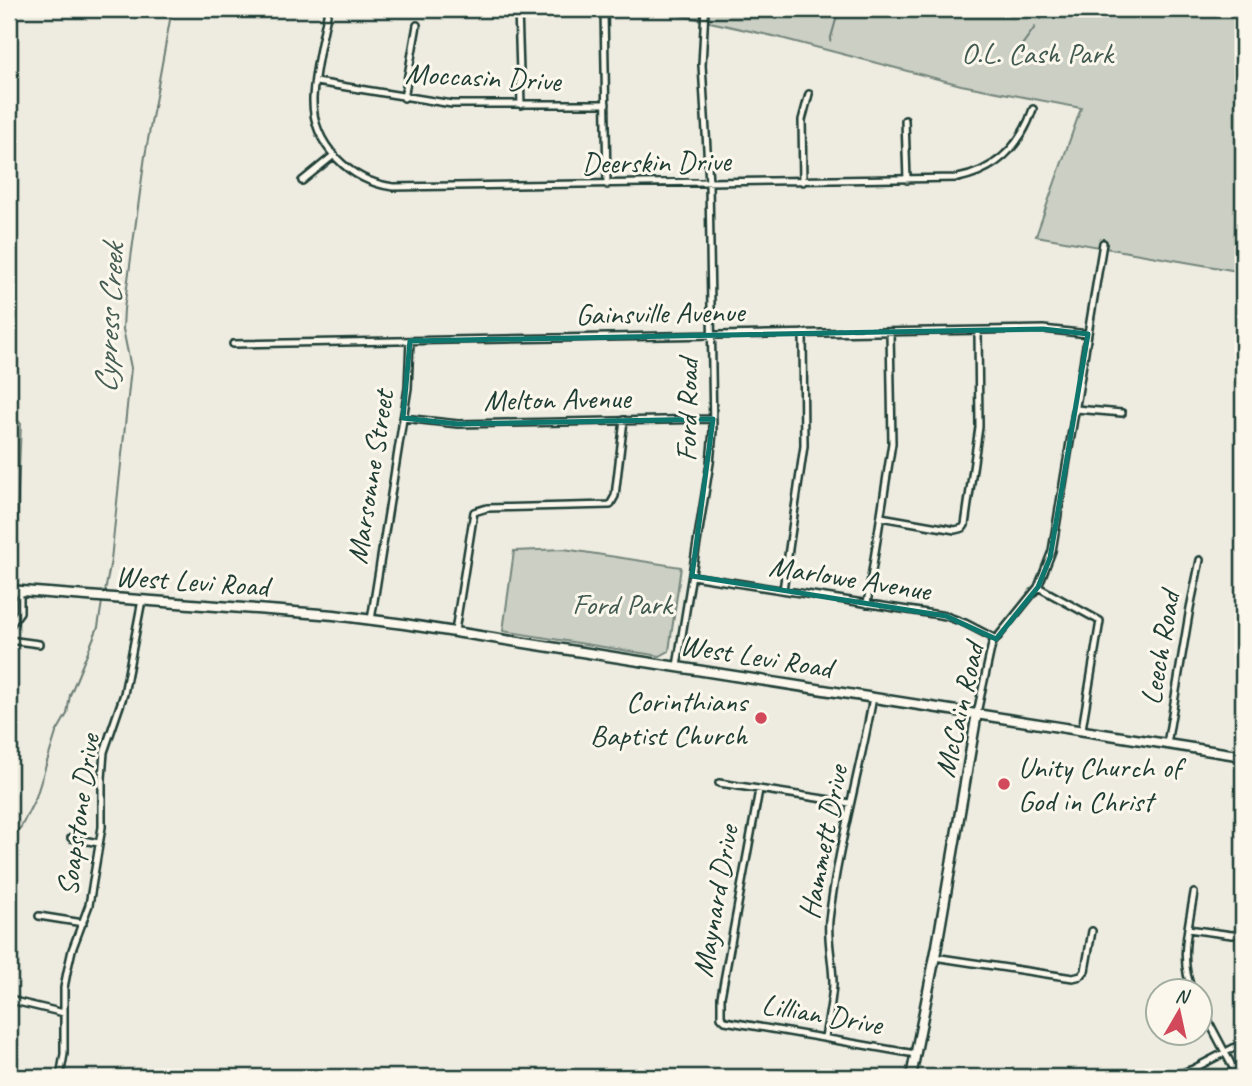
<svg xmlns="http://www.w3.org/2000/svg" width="1252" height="1086" viewBox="0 0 1252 1086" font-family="Caveat,sans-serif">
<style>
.green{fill:#cbcfc4;stroke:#75867c;stroke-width:2}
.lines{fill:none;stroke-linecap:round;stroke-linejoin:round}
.stream{stroke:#6c7d74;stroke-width:2}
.street-casing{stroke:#1f3d34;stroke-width:10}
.secondary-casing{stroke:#1f3d34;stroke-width:13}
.street{stroke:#fbf7ec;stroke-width:5}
.secondary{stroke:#fbf7ec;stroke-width:8}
.marked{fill:none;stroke:#0f766e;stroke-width:5;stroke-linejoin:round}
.poi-dot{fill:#d1495b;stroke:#fbf7ec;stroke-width:2.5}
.labels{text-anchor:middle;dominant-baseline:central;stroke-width:6;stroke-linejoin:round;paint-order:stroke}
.park-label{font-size:30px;fill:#415a51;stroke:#fbf7ec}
.street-label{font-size:30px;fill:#1f3d34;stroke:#fbf7ec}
.poi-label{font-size:30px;fill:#1f3d34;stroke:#fbf7ec;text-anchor:end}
.water-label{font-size:32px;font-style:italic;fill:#455d54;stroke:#fbf7ec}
</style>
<rect width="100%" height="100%" fill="#eeece1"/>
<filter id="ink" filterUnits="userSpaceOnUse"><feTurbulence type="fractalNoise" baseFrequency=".0143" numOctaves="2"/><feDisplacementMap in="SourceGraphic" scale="14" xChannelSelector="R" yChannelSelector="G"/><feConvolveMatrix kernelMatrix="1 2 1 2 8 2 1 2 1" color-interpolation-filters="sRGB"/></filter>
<g filter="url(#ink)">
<path class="green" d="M652 9H1243V272L1036 236 1081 108 961 85 777 37Z
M9 412 21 424 14 583H9Z
M564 549 681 567 669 651 660 656 503 631 514 551Z"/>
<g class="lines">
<path class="stream" d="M1041 19 1047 10
M830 41 839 9
M1010 62 1018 55 1022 45 1035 27
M105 592 111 560 131 368 123 329 124 309 145 156 172 9
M9 858 14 835 21 827 36 797 56 733 67 714 70 695 98 627 102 602"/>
<defs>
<path id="street" d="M328 9C323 38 314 69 313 99 312 145 350 181 393 187L958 178C997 170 1021 145 1033 109
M518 9 521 105
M604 9 607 185
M316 82 452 104H606
M404 98 417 25
M905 120 907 180
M302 181 334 155
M803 182 802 120 809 94
M233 344 1043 329 1088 334
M1076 409 1122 413
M403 418 458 424 713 419
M881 517 955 530 963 528 965 525 979 427 978 331
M692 576 946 616 965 623 996 639
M1038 587 1100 621 1082 729
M783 590 804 446 803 333
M867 604 892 443 890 332
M9 610 10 590
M371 620 408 388 410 341
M9 627 20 612V591
M455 631 474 512 487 508 610 505 615 496 624 420
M9 640 39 644
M677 666 710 463 713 431 709 183 702 65 705 9
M977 713 992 644 1038 587 1052 551 1103 243
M1167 744 1190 608 1200 560
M719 783 850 803
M759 790 721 997V1017L725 1021 915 1054
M71 838 99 843
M39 916 83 923
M1188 929 1232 935 1243 934
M934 957 1073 978 1081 976 1085 971 1092 931
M1193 992C1178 960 1189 926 1194 893
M9 997 18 1002 64 1013
M1200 1005 1238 1077
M825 1037C828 1020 832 1002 833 984 833 962 827 941 829 920 838 844 860 772 873 697
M1044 1074 1060 1077
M60 1077 64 1054V988L67 972 72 950 89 905 102 827V778L104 752 124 694 142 600
M1171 1077 1193 1069 1243 1043"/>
<path id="secondary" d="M9 590 334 615 404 624 1243 756
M911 1077 937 946 977 713"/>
</defs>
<use href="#street" class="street-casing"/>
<use href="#secondary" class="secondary-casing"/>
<use href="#street" class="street"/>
<use href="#secondary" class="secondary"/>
</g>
</g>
<path class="marked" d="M1043 329 1088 334 1050 558 1038 587 996 639 946 616 692 576 713 419 458 424 403 418 410 341Z"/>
<g class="poi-dot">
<circle cx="761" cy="718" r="7"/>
<circle cx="1004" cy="784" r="7"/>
</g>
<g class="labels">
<g class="park-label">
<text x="1037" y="53">O.L. Cash Park</text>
<text x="622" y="604">Ford Park</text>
</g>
<g class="street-label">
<text transform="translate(483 77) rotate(3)">Moccasin Drive</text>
<text transform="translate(656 162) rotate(-1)">Deerskin Drive</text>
<text transform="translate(660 313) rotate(-1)">Gainsville Avenue</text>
<text transform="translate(557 399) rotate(-1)">Melton Avenue</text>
<text transform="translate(687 410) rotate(-89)">Ford Road</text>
<text transform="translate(370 477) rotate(-81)">Marsonne Street</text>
<text transform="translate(850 578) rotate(9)">Marlowe Avenue</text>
<text transform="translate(192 581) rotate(4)">West Levi Road</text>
<text transform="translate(1160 648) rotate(-80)">Leech Road</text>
<text transform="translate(756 656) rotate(9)">West Levi Road</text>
<text transform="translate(959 710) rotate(-77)">McCain Road</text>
<text transform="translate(78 815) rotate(-82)">Soapstone Drive</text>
<text transform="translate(823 842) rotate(-79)">Hammett Drive</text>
<text transform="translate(715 901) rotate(-80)">Maynard Drive</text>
<text transform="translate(822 1014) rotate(10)">Lillian Drive</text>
</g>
<g class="poi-label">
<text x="747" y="701">Corinthians<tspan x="747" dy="34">Baptist Church</tspan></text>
<text x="1018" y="767" text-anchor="start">Unity Church of<tspan x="1018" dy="34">God in Christ</tspan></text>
</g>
<g class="water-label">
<text transform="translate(109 319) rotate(-87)">Cypress Creek</text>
</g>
</g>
<rect width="1252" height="1086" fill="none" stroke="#fbf7ec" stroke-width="35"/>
<rect x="18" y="18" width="1217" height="1051" fill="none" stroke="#1f3d34" stroke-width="2.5" filter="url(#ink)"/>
<g transform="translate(1179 1012) rotate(9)"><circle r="33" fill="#fbf7ec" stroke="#a3ada2" stroke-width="2"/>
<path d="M0-5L12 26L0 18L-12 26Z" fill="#d1495b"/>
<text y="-10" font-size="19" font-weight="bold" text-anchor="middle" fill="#1f3d34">N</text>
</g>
</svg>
